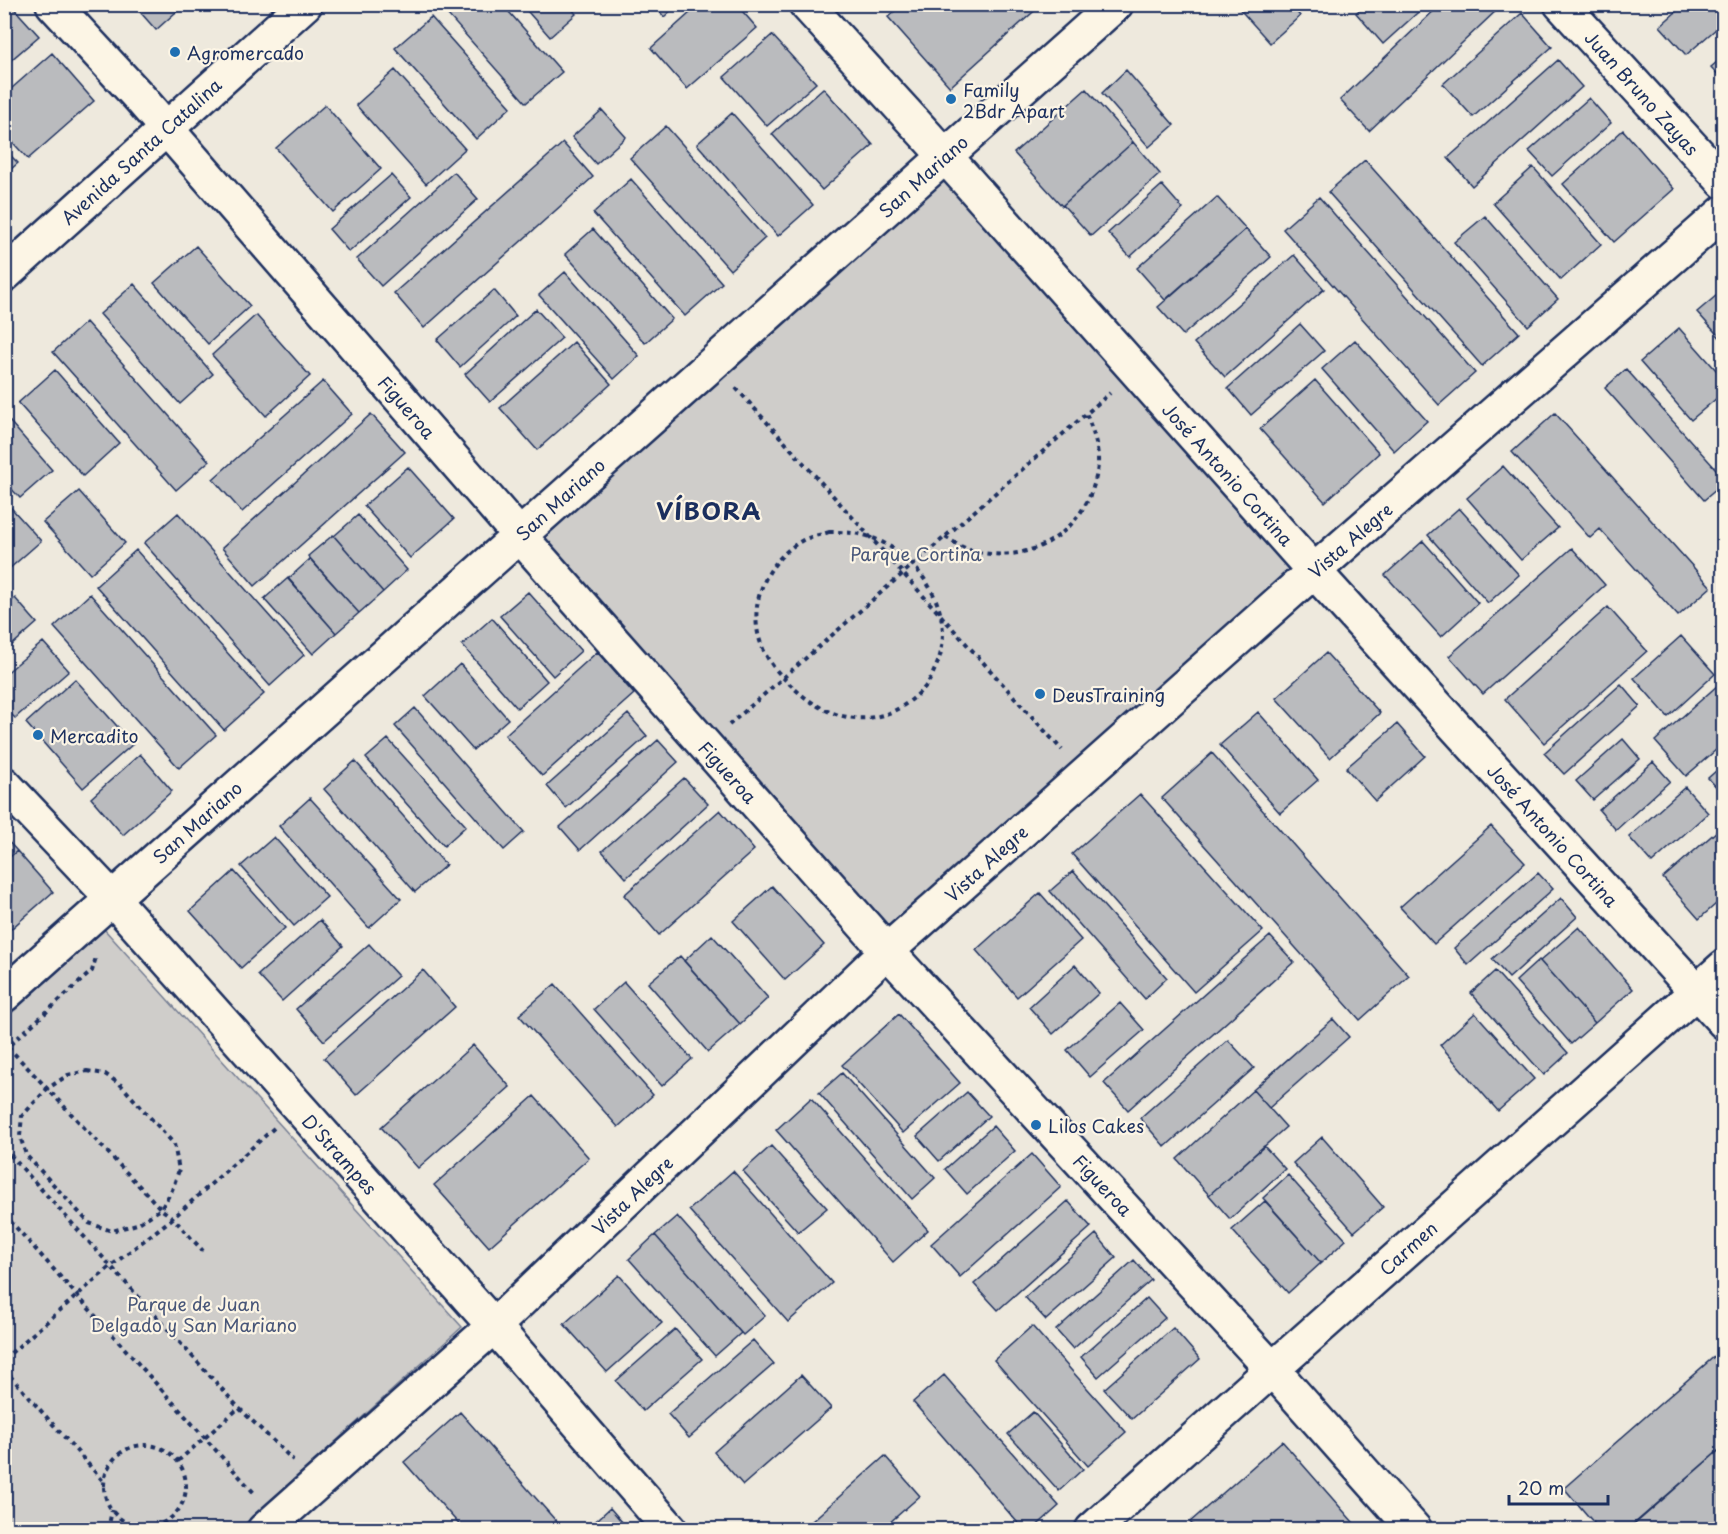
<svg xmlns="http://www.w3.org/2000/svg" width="1728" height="1534" viewBox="0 0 1728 1534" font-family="'Playpen Sans',sans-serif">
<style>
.green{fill:#cfcdca;stroke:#757e94;stroke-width:1.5}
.building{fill:#babbbe;stroke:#1b2f5e;stroke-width:1.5}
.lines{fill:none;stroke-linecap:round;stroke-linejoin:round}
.minor-casing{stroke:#1b2f5e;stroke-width:38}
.primary-casing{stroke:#1b2f5e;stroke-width:38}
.path{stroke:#1b2f5e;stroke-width:4;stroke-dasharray:4.5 4.5;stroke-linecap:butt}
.minor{stroke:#fcf5e5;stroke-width:33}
.primary{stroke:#fcf5e5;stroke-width:33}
.poi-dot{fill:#1f6fb2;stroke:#fcf5e5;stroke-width:2}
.labels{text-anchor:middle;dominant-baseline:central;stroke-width:4.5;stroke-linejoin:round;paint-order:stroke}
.poi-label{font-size:18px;fill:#1b2f5e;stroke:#fcf5e5;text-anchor:start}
.street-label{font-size:18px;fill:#1b2f5e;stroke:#fcf5e5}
.park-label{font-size:18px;fill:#485679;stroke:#fcf5e5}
.district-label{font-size:24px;font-weight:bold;letter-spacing:1.5px;fill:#1b2f5e;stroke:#fcf5e5}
</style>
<rect width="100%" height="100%" fill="#eee9dd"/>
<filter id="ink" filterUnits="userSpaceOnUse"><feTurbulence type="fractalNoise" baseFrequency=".0167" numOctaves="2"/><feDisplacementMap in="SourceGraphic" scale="12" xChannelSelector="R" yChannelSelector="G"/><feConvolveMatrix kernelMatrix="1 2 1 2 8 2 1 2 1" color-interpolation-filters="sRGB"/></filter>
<g filter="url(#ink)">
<path class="green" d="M945 156 1314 571 887 951 519 535Z
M104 929 462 1327 239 1529H5V1019Z"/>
<path class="building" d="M4 4H10L39 36 4 66Z
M133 4H185L156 30Z
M441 4H502L562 72 526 103 440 6Z
M521 4H568L576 14 550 37Z
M654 4H678L664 17Z
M700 4H736L757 28 687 89 651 48Z
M903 4H1042L950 87 888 17Z
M1235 4H1290L1300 16 1270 43Z
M1366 4H1427L1383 44 1356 13Z
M1441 4H1495L1499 8 1369 131 1340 100Z
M1685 4H1724V22L1686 55 1660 26Z
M1522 13 1552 47 1473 117 1443 84Z
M431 17 511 107 476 139 395 48Z
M772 35 816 83 767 126 724 77Z
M52 53 94 101 28 159 4 133V95Z
M1724 56V81L1711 67Z
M1558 60 1582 87 1472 186 1448 158Z
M395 70 465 149 426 184 356 105Z
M1126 70 1174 125 1149 147 1102 93Z
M823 88 873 145 822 190 772 134Z
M1086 89 1133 142 1062 206 1014 153Z
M1589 98 1611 123 1552 176 1529 151Z
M325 105 381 169 333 212 276 148Z
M602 110 626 137 596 164 572 137Z
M732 113 813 205 778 236 697 144Z
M666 126 765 238 730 270 630 158Z
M1623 130 1674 189 1614 242 1563 184Z
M1133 142 1160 174 1091 236 1063 205Z
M563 143 593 177 424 328 394 293Z
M4 149 18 163 4 175Z
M1365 160 1519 333 1482 366 1328 192Z
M1533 167 1601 244 1561 280 1493 203Z
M454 172 478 199 381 286 357 259Z
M391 175 411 197 349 252 329 229Z
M631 179 722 283 685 316 593 213Z
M1162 185 1183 209 1130 257 1108 233Z
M1217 197 1246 229 1165 300 1137 268Z
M1319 197 1475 373 1439 405 1283 229Z
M1485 216 1558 299 1528 326 1454 242Z
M593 229 672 319 645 343 565 254Z
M1246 229 1271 257 1183 335 1158 307Z
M196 246 250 306 208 344 154 283Z
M1294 255 1324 289 1225 377 1194 343Z
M565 272 639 356 614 379 539 295Z
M134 284 213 374 180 404 100 314Z
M1724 289V342L1697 312Z
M494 290 516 316 460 367 437 340Z
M536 309 562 338 490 402 465 374Z
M256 315 310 376 266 416 212 355Z
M86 322 209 461 176 490 53 352Z
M1300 324 1324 351 1251 415 1228 388Z
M1679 328 1724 379V392L1691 420 1640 362Z
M1355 340 1427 421 1394 451 1322 369Z
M574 342 611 384 537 450 500 408Z
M1626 369 1724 478V483L1704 500 1605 388Z
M55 370 119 443 83 476 18 403Z
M1315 380 1379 453 1325 502 1260 429Z
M323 381 352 414 242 512 213 479Z
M1555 413 1711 587 1678 616 1600 529 1590 538 1512 452Z
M371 414 405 452 255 586 222 548Z
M4 415 52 470 20 498 4 481Z
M1503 466 1558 528 1521 560 1467 498Z
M408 467 454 519 410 558 364 506Z
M79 491 125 543 90 574 43 522Z
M4 500 41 541 9 569 4 564Z
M1459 508 1519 575 1488 603 1428 535Z
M178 513 304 655 270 686 144 543Z
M358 515 407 570 383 592 334 536Z
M333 535 383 592 359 613 308 556Z
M1423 541 1478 603 1441 637 1385 575Z
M1572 548 1605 585 1483 694 1449 656Z
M136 550 264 694 224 730 96 586Z
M310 559 359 613 336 633 288 579Z
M288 578 336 633 313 654 264 599Z
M528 592 581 651 553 676 500 616Z
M90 594 216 735 179 768 54 627Z
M15 598 37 623 4 652V607Z
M1608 607 1647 651 1544 743 1505 699Z
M492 618 547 681 517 708 462 645Z
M1681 636 1715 674 1668 717 1634 678Z
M43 642 69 671 15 718 4 707V675Z
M597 652 634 694 542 776 505 735Z
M1326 653 1380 713 1330 758 1276 698Z
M460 664 508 719 473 750 425 696Z
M75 679 133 744 83 788 26 723Z
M1621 684 1640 706 1564 774 1544 753Z
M1718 685 1724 691V743L1686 776 1655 741Z
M415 708 524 832 504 850 395 726Z
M1258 712 1318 780 1280 813 1220 745Z
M628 714 647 736 566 808 547 786Z
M1397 724 1425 756 1375 801 1346 768Z
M388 739 466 826 444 846 366 758Z
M1623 739 1640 759 1593 800 1576 781Z
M658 740 678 762 580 850 560 827Z
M1212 753 1409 976 1360 1020 1162 798Z
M140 754 172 791 123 835 91 798Z
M355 761 446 865 415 892 324 789Z
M1653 762 1670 781 1616 830 1599 810Z
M1724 764V795L1708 778Z
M684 778 708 804 626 878 602 851Z
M1685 787 1708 813 1652 863 1629 837Z
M1140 794 1263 931 1194 992 1072 854Z
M310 798 401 899 369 928 279 826Z
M720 810 754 850 659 935 624 895Z
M1724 825V897L1699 919 1663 878Z
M1491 826 1525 863 1434 944 1400 907Z
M4 837 17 851 4 862Z
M274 837 327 897 294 926 241 866Z
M17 851 53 892 4 935V862Z
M234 871 285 928 241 968 190 911Z
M1073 871 1167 978 1145 999 1050 891Z
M1538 873 1553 889 1468 965 1454 948Z
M772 886 824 945 785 980 733 921Z
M1040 893 1081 940 1017 997 976 950Z
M1561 898 1577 917 1509 978 1492 959Z
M320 920 343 946 282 1001 258 975Z
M1579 927 1633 989 1595 1023 1540 961Z
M712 935 768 998 740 1024 684 961Z
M1270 936 1294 962 1128 1110 1104 1083Z
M369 944 398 976 324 1041 296 1009Z
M680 956 740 1024 708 1052 648 983Z
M1539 960 1595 1023 1571 1044 1516 981Z
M1075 965 1099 993 1053 1034 1029 1007Z
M423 970 455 1007 356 1095 324 1058Z
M1495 971 1568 1053 1544 1075 1471 993Z
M624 982 692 1059 662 1086 594 1009Z
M555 984 653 1095 618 1127 519 1015Z
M1120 1003 1144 1030 1090 1077 1067 1050Z
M1475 1013 1534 1079 1498 1111 1440 1045Z
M899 1014 960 1083 903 1133 842 1065Z
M1333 1019 1349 1037 1269 1108 1253 1090Z
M1228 1040 1254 1068 1165 1147 1140 1118Z
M473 1045 510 1087 418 1168 381 1127Z
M842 1073 935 1178 912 1199 819 1093Z
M1253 1090 1286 1127 1209 1195 1177 1159Z
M967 1092 989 1116 939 1161 917 1136Z
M534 1096 589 1158 489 1247 434 1185Z
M811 1098 928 1230 893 1262 776 1130Z
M993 1126 1015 1151 967 1194 945 1169Z
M1322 1137 1383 1207 1354 1232 1293 1163Z
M771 1146 827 1208 798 1232 743 1171Z
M1264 1146 1285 1169 1230 1219 1209 1195Z
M1032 1154 1061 1187 960 1277 931 1244Z
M733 1171 832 1283 788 1322 689 1210Z
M1288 1175 1346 1240 1321 1263 1263 1198Z
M1068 1201 1091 1227 998 1310 974 1284Z
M1265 1201 1321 1263 1288 1293 1232 1230Z
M677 1216 765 1316 743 1335 655 1235Z
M1096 1234 1116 1258 1046 1320 1025 1297Z
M655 1235 741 1333 715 1356 629 1259Z
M1134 1260 1151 1280 1073 1349 1056 1330Z
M619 1275 662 1323 607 1372 564 1324Z
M1147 1298 1165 1318 1098 1377 1081 1357Z
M1032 1326 1126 1432 1088 1466 994 1360Z
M1173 1328 1200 1359 1132 1419 1104 1389Z
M675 1329 702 1359 643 1411 616 1381Z
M753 1340 774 1364 689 1438 668 1414Z
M1724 1348V1446L1628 1530H1600L1564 1488Z
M801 1375 831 1408 743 1485 714 1452Z
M944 1375 1059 1506 1032 1530H1024L913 1402Z
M460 1412 564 1530H464L404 1462Z
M1033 1412 1083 1469 1059 1491 1008 1434Z
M1282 1441 1360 1530H1197L1190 1522Z
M1724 1446V1527L1720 1530 1628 1529Z
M885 1456 920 1496 881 1530H802Z
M610 1508 629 1530H586Z"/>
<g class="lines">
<defs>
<path id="minor" d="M53 4 139 97 519 535 887 951 1272 1369 1415 1530
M806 4 945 156 1314 571 1724 1022
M1561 4 1724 182
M4 784 112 898 494 1326 671 1530
M4 995 1116 4
M264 1530 494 1326 887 951 1314 571 1724 212
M1092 1530 1724 967"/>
<path id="primary" d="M4 275 305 4"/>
</defs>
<use href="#minor" class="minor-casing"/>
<use href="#primary" class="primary-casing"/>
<path class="path" d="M736 388 1062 750
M829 532C849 532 864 533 882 542 928 566 959 622 934 671 932 676 929 682 925 687 886 730 835 727 794 688 783 678 771 666 765 653 744 612 763 562 803 540 811 536 821 535 829 532Z
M945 537C954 542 964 549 974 551 1032 566 1086 531 1097 472 1101 451 1093 432 1086 413
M729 725 1110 393
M8 1047 161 1209 173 1218 203 1251
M4 1050 92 971 96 957
M87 1071 105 1074 121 1085 174 1144 179 1170 172 1190 161 1209 137 1224 112 1231 89 1223 26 1155 20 1136 22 1116 47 1089 68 1075Z
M4 1148 239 1408 293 1460
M4 1214 256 1495
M4 1359 111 1266 173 1218 275 1127
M4 1369 104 1482
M104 1486a41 41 0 1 1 82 0a41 41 0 1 1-82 0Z
M178 1461 239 1408
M4 1522 10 1530
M108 1530 112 1510"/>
<use href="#minor" class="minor"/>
<use href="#primary" class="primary"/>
</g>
</g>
<g class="poi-dot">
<circle cx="175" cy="52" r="6"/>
<circle cx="951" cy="99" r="6"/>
<circle cx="1040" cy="694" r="6"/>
<circle cx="38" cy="735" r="6"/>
<circle cx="1036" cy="1125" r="6"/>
</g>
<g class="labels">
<g class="poi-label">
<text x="187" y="52">Agromercado</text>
<text x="963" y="89">Family<tspan x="963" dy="21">2Bdr Apart</tspan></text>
<text x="1052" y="694">DeusTraining</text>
<text x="50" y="735">Mercadito</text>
<text x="1048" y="1125">Lilos Cakes</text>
</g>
<g class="street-label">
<text transform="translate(1642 93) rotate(48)">Juan Bruno Zayas</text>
<text transform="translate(141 151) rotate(-42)">Avenida Santa Catalina</text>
<text transform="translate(923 176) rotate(-42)">San Mariano</text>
<text transform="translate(407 407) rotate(49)">Figueroa</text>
<text transform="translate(1228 474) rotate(48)">José Antonio Cortina</text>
<text transform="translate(560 499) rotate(-42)">San Mariano</text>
<text transform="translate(1350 540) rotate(-41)">Vista Alegre</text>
<text transform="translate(728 772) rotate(48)">Figueroa</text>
<text transform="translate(197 822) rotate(-42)">San Mariano</text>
<text transform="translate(1553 835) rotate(48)">José Antonio Cortina</text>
<text transform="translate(986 863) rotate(-42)">Vista Alegre</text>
<text transform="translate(340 1154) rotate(48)">D'Strampes</text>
<text transform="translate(1103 1185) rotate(47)">Figueroa</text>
<text transform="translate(632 1195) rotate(-44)">Vista Alegre</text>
<text transform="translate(1408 1248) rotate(-42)">Carmen</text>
</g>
<g class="park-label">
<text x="916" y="553">Parque Cortina</text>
<text x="194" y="1303">Parque de Juan<tspan x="194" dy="21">Delgado y San Mariano</tspan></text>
</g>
<g class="district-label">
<text x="709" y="510">VÍBORA</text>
</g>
</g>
<rect width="1728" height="1534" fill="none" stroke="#fcf5e5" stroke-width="24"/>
<rect x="12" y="12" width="1704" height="1510" fill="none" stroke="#1b2f5e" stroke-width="2" filter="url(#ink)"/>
<path d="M1509 1495v9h99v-9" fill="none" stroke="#1b2f5e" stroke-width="3"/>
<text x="1518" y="1495" font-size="18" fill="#1b2f5e" stroke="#fcf5e5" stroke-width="4.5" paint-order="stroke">20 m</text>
</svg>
